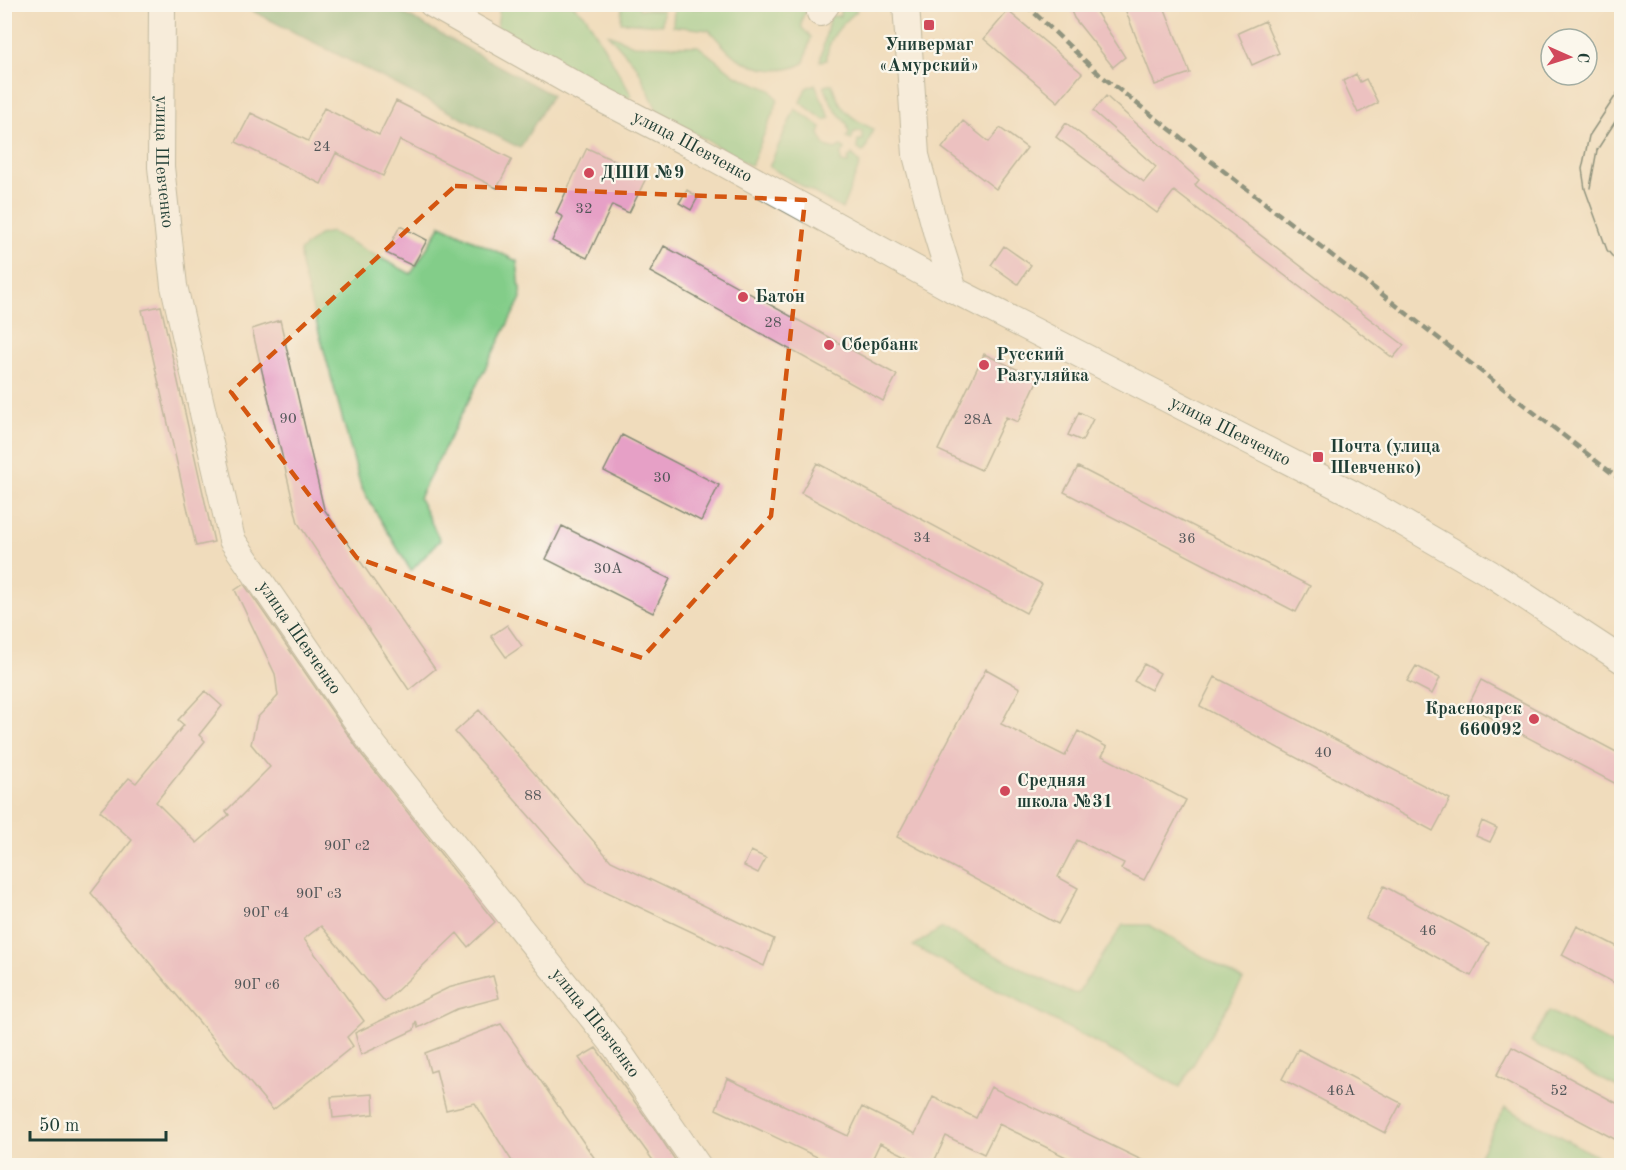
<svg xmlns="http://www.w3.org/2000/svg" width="1626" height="1170" viewBox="0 0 1626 1170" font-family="'Old Standard TT',serif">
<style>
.green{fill:#83cd89;stroke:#51855e;stroke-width:1.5}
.forest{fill:#6ab075;stroke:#447654;stroke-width:1.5}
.building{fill:#e6a0c6}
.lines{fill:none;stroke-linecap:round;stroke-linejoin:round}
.minor-casing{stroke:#888c78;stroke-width:28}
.minor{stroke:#fff;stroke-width:26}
.tram{stroke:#1f3d34;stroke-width:1.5}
.rail{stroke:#1f3d34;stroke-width:4.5;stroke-dasharray:9 4.5;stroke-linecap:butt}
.marked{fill:none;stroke:#d45610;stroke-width:4.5;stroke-dasharray:12 8;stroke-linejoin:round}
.poi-dot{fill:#d1495b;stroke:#fbf7ec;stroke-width:2}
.labels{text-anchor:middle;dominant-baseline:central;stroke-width:4.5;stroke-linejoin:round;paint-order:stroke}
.number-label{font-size:15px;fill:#515658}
.poi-label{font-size:18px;font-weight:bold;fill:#1f3d34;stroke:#fbf7ec;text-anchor:start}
.street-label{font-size:18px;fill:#1f3d34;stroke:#fbf7ec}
</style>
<rect width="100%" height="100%" fill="#fbf7ec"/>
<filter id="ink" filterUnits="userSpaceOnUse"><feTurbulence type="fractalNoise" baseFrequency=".0167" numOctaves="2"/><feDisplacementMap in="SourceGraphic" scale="12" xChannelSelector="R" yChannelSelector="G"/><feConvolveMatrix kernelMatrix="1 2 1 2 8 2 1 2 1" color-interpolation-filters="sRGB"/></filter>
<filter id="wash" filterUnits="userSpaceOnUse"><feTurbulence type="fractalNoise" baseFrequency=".008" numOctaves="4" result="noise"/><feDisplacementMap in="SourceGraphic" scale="24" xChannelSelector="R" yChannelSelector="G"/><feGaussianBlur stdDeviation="1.35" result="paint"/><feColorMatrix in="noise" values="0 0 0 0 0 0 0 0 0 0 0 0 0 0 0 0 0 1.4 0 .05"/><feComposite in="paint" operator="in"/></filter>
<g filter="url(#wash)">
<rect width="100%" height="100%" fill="#f0dcbc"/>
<path class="green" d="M705 4H823C810 9 799 12 802 28L811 37 804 63C782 75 756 70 736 57 726 51 717 38 709 30L673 26 674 8H704Z
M500 5H573L586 16 632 96 624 100 497 28Z
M622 5H639V9L663 10 662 25 621 22Z
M832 5H853L857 11C842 24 826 39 827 60L820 61 829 20 832 16H840V7L835 8Z
M607 33 633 45 698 46 735 75 771 90 778 100 751 166 658 112 637 67Z
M815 84 830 118 824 120 800 102 806 88Z
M832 84C839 109 850 118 873 129L865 151 862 152 857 148 858 140H863L862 131 854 132 851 140 847 137 849 133 847 124 833 107 824 86Z
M795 109 821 127 819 134 825 146 835 149 841 146 845 149 841 154V162L848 163V159L852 154 860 164 842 209 769 167Z
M441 225 517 261 521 298 419 498 440 540 411 571 361 487 301 266 300 251 319 235 331 232 411 274Z
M1123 925H1149L1243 980 1180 1087 913 946 942 928 1066 991 1077 994Z
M1549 1011 1621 1049V1089L1531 1042Z
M1505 1107 1613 1165H1495L1479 1157Z"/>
<path class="forest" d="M241 5H388L552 95 520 148Z"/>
<g id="blocks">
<path class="building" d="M1068 4H1091L1125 57 1113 67 1074 18Z
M1123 4H1163L1190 73 1155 85Z
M1008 11 1082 73 1058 102 984 39Z
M1265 21 1279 53 1252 65 1238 33Z
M1356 74 1360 82 1366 79 1378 103 1358 113 1343 81Z
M1106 96 1199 180 1195 185 1404 345 1393 358 1174 191 1157 213 1056 137 1066 123 1144 182 1156 167 1093 111Z
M396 101 512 159 497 188 400 140 383 176 336 153 321 184 236 142 251 113 308 141 324 108 379 135Z
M963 121 989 142 1000 128 1027 148 996 189 942 148Z
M587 148 647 176 629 213 612 205 587 258 552 241 563 217 556 213Z
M687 190 698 197 691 210 679 203Z
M400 226 427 240 413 266 386 253Z
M664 246 897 375 883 401 650 272Z
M1004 246 1031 265 1018 284 991 265Z
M161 306 214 542 196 546 142 310Z
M280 320 324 509 435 669 409 690 298 523 252 329Z
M984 354 1038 379 1018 422 1006 417 981 470 938 450Z
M1079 412 1093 419 1082 441 1068 435Z
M622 435 719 485 701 521 604 471Z
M817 463 1042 584 1026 613 801 493Z
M1078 467 1310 586 1296 612 1064 492Z
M562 526 670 579 653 613 546 559Z
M244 584 362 755 495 922 468 947 457 933 385 1002 321 926 304 939 364 1021 347 1037 353 1046 273 1110 91 893 132 840 100 811 129 778 136 783 184 725 178 720 205 691 222 706 199 735 205 741 156 802 197 843 229 815 226 811 270 767 251 744 257 718 278 696 275 674 235 590Z
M507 625 522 646 506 657 491 636Z
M1144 664 1160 673 1151 690 1134 681Z
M1416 666 1440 678 1432 694 1407 681Z
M986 669 1020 688 1001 724 1065 756 1078 731 1107 747 1102 756 1186 800 1144 880 1121 869 1124 863 1077 840 1058 877 1078 888 1058 924 897 837Z
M1215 677 1450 799 1433 831 1200 706Z
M1481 680 1622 755V787L1468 706Z
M479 710 611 861 774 939 764 966 588 883 455 732Z
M1482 821 1497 828 1490 842 1476 836Z
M751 851 766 858 758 873 744 866Z
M1384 886 1489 943 1471 976 1366 919Z
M1577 926 1622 949V987L1562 955Z
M493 976 499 998 457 1009 418 1028 416 1021 414 1030 361 1055 355 1033 448 988Z
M501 1024 600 1166H515L475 1103 446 1110 436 1070 430 1072 425 1053Z
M1512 1047 1622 1106V1143L1496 1076Z
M596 1048 660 1137 679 1166H657L579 1058Z
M1298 1049 1401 1103 1385 1133 1282 1079Z
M727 1078 848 1136 862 1107 915 1134 933 1097 976 1118 991 1087 1154 1166H1084L999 1124 984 1154 946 1136 932 1166H926L880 1143 869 1166H836L716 1109Z
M373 1094 374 1114 333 1118 331 1097Z"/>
</g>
</g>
<g filter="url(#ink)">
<use href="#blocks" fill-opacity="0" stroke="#888c78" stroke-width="1.5"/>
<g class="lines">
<defs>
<g id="minor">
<path id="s1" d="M162 4 161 167 174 286 232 540 374 746 615 1046 698 1166"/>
<path id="s2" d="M432 4 588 92 687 143 954 290"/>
<path id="s3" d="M906 4 916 155 937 235 954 290 1357 496 1493 575 1622 660"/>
<path d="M820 13 827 4"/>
</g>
</defs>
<use href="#minor" class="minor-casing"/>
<use href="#minor" class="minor"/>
<path class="tram" d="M1622 86 1589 136 1582 169 1585 189 1607 250 1622 268
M1590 188 1597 150 1622 111"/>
<path class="rail" d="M1025 4 1099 74 1622 481"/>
</g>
</g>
<path d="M0 0H1626V1170H0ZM455 186 805 200 771 516 642 658 357 558 231 392Z" fill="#f0dcbc" fill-opacity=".55" fill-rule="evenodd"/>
<path class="marked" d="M455 186 805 200 771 516 642 658 357 558 231 392Z"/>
<g class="poi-dot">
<rect x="923" y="19" width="12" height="12" rx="3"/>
<circle cx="589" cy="173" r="6"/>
<circle cx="743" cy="297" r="6"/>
<circle cx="829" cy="345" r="6"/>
<circle cx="984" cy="365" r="6"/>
<rect x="1312" y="451" width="12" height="12" rx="3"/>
<circle cx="1534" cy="719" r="6"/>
<circle cx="1005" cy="791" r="6"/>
</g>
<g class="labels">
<g class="number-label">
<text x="322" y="147">24</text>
<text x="584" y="209">32</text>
<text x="773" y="323">28</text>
<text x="288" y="419">90</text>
<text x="978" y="420">28А</text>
<text x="662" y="478">30</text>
<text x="922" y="538">34</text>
<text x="1187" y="539">36</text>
<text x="608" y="569">30А</text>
<text x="1323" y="753">40</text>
<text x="533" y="796">88</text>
<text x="347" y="846">90Г с2</text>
<text x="319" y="894">90Г с3</text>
<text x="266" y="913">90Г с4</text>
<text x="1428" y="931">46</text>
<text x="257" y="985">90Г с6</text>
<text x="1341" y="1091">46А</text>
<text x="1559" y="1091">52</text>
</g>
<g class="poi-label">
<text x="929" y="45" text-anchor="middle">Универмаг<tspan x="929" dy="21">«Амурский»</tspan></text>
<text x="601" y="173">ДШИ №9</text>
<text x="755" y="297">Батон</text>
<text x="841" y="345">Сбербанк</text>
<text x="996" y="355">Русский<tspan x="996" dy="21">Разгуляйка</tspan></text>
<text x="1330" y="447">Почта (улица<tspan x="1330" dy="21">Шевченко)</tspan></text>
<text x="1522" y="709" text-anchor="end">Красноярск<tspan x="1522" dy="21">660092</tspan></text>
<text x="1017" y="781">Средняя<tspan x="1017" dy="21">школа №31</tspan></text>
</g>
<g class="street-label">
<text stroke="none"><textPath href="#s2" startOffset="297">улица Шевченко</textPath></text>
<text stroke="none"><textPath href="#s1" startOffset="158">улица Шевченко</textPath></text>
<text stroke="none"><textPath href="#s3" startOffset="602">улица Шевченко</textPath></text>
<text stroke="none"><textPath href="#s1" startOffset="662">улица Шевченко</textPath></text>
<text stroke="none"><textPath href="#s1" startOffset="1148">улица Шевченко</textPath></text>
</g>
</g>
<rect width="1626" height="1170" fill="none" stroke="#fbf7ec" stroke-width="24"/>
<g transform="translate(1569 57) rotate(93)"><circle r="28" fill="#fbf7ec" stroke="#a3ada2" stroke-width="1.5"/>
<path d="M0-4.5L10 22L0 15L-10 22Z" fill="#d1495b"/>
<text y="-9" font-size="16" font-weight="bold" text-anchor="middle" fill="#1f3d34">С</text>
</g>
<path d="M30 1131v9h136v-9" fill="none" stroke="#1f3d34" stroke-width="3"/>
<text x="39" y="1131" font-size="18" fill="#1f3d34" stroke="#fbf7ec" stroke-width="4.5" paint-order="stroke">50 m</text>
</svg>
